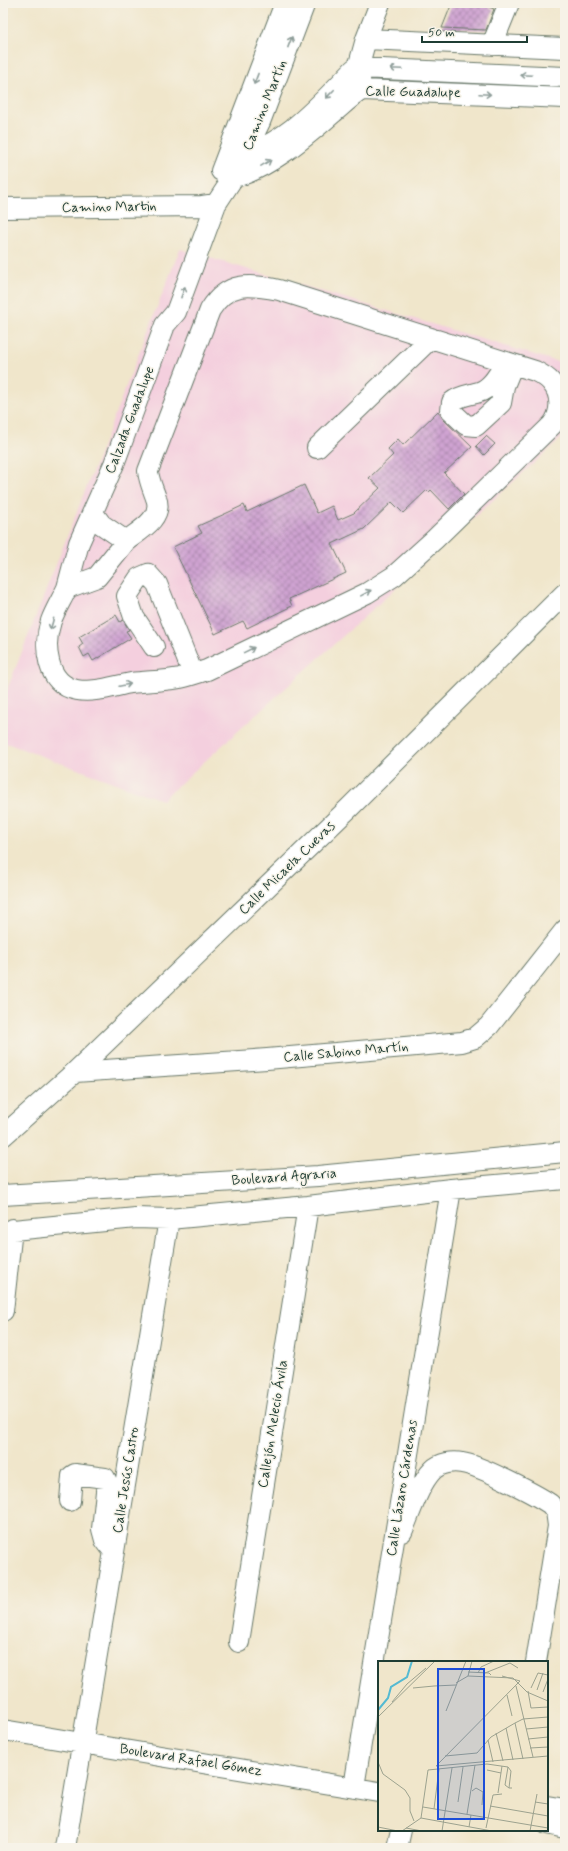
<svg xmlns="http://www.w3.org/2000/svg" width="568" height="1851" viewBox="0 0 568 1851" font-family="Mynerve,sans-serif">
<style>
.built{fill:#f4cfde}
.building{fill:url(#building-cross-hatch)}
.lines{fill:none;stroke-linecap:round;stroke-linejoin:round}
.minor-casing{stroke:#687869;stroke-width:22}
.minor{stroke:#fff;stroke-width:20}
.oneway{stroke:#8f9e9a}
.labels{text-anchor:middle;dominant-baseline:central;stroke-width:3;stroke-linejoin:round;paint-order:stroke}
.street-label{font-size:14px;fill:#1f3d34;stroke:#f7f3e8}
.inset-river{fill:none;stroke:#54bad2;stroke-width:2}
.inset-road{fill:none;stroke:#9ca28f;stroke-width:1}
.view{fill:#1d4ed8;fill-opacity:0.15;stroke:#1d4ed8;stroke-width:2}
.inset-edge{fill:none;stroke:#1f3d34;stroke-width:2}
</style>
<defs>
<pattern id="building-cross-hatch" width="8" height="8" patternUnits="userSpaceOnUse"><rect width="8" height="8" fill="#cfa3d1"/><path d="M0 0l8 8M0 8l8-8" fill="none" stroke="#a786aa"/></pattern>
</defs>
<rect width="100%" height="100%" fill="#f7f3e8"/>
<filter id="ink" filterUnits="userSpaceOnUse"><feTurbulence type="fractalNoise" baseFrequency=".025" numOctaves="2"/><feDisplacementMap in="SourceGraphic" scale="8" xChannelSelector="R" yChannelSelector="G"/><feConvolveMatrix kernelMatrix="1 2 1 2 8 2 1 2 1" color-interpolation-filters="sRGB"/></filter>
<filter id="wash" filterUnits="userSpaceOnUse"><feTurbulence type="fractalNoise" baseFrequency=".012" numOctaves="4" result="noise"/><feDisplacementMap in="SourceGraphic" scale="16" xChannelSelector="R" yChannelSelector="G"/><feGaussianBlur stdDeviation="0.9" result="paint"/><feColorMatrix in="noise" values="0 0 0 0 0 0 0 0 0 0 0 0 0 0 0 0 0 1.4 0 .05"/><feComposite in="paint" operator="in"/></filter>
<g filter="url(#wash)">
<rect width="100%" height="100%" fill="#f0e6cb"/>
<path class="built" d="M180 249 565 364V435L162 800 3 742V700Z"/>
<g id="blocks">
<path class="building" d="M452 3H491L489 7 494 9 486 30 442 28Z
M438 411 443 419 472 447 444 473 464 494 449 509 431 490 429 492 427 490 403 513 392 502 364 529 332 544 346 573 289 599 292 606 247 628 243 621 215 634 173 547 202 533 198 526 227 513 244 505 247 512 304 485 317 513 332 506 338 520 354 513 380 488 369 478 393 455 388 449 398 439 403 445Z
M486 436 495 444 484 455 476 446Z
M116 615 120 622 123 620 129 630 126 631 131 638 93 661 89 654 84 657 79 647 83 644 79 637Z"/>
</g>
</g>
<g filter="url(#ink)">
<use href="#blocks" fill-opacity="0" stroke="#687869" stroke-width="1"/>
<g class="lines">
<defs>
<path id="minor" d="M366 39 565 48
M492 45 509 3
M360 80 358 68 366 39 380 3
M224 163C283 147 314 111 354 69L358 68 565 77
M221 171 285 3
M226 178C259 177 308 135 333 113 342 106 351 96 362 90L565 98
M3 208 202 206 216 204
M506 362C499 373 492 388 479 392 470 395 460 395 452 402L451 411 466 425 476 426 501 403 504 386 513 364
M317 448 431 338
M126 541 97 577 67 588 79 543 114 464 165 325 176 312 216 204 233 178 260 122 305 3
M67 588C62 599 55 610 51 621 43 645 46 685 77 690 95 693 114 686 131 683 148 681 164 681 180 678 189 676 198 673 207 670L367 593 394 576 435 539 552 425C562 413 562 394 551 382 547 377 541 374 535 371L279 290C249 284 228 281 210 310L148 471C149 481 153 489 156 498 164 518 139 531 126 541L101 524 93 513
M154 647 134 617 127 596 139 578 148 574 157 584 193 674
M75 1072 267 1059 462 1042 475 1038 489 1026 565 930
M3 1136 75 1072 349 808 565 593
M3 1195 318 1176 565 1152
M3 1231 136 1218 169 1219 308 1206 451 1189 565 1179
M3 1311 12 1229
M70 1501 72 1476 75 1474 105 1478 107 1482 102 1529 105 1540 114 1552
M402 1532C410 1514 419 1484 433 1470 440 1463 453 1461 462 1463 479 1465 535 1494 550 1504L556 1511 558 1526 536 1662
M239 1642 308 1206
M3 1730 379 1792
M354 1787 451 1189
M547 1806 565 1809
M547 1824 565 1828
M65 1848 169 1219
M397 1848 401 1830"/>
</defs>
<use href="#minor" class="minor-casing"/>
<use href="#minor" class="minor"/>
</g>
<defs><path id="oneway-shaft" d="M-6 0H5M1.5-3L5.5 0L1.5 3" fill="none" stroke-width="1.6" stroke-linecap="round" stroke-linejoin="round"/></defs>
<g class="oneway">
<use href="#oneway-shaft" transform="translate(290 42) rotate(-69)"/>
<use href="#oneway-shaft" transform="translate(396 69) rotate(-177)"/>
<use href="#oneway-shaft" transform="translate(526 75) rotate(-177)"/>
<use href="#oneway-shaft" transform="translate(256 79) rotate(111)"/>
<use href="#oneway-shaft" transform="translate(330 94) rotate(134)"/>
<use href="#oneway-shaft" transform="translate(485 94) rotate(3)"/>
<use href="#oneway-shaft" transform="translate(266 163) rotate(-31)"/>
<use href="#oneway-shaft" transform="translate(183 292) rotate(-70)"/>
<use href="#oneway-shaft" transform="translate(366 593) rotate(-29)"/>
<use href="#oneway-shaft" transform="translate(52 624) rotate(106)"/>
<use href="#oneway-shaft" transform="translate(249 650) rotate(-26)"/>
<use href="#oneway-shaft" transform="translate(125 685) rotate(-12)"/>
</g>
</g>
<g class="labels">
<g class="street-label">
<text transform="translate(413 92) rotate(1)">Calle Guadalupe</text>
<text transform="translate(265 105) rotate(-68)">Camino Martín</text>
<text transform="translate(109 207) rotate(-1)">Camino Martin</text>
<text transform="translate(130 420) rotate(-69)">Calzada Guadalupe</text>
<text transform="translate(287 868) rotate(-44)">Calle Micaela Cuevas</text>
<text transform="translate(346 1052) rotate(-5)">Calle Sabino Martín</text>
<text transform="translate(284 1177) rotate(-4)">Boulevard Agraria</text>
<text transform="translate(273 1424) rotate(-81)">Callejón Melecio Ávila</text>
<text transform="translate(126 1480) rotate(-81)">Calle Jesús Castro</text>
<text transform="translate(402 1488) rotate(-81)">Calle Lázaro Cárdenas</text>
<text transform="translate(191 1760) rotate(9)">Boulevard Rafael Gómez</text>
</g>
</g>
<g transform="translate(378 1661)">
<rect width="170" height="170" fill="#f0e6cb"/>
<path class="inset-river" d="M0 49 10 37 13 26 29 16 34 0"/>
<path class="inset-road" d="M90 11 111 12 113 14M100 12 103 6 116 0M107 12 132 2 140 7M90 15 94 0M124 15 142 20M142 20 58 105 170 95M78 22 90 15 135 17 149 31 170 40M56 25 78 24M138 25 155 96M35 27 56 25M153 27 160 12 170 14M159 29 165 12M150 30 153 47 170 46M165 31 170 18M129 34 134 55M14 41 29 23 48 7M68 50 88 0M0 56 57 0M137 62 145 98M128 67 135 99M148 68 170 66M118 72 125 100M150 78 170 76M110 79 115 101M152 87 170 86M67 95 99 92 113 76 137 62 145 58 170 56M0 101 5 113 27 129 32 137V150L36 160M130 106 133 110 131 127H134M130 106 127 124 131 127M109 109 123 112M94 130 98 127 105 131 104 144M120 132 124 105M80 141 85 106M157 141 170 143M112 145 170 155M45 146 170 167M56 148 61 108M89 153 97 104M43 157 50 109 109 103 130 106M0 166 20 170M91 166 93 154M28 167 44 170M108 167 115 134 124 133M24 170 43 157 114 170M64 170 74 107M152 170 159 133"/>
<path class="view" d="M60 8H106V158H60Z"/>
<rect width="170" height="170" class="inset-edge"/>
</g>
<rect width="568" height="1851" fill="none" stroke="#f7f3e8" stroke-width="16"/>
<path d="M422 36v6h105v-6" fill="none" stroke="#1f3d34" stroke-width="2"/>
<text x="428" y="36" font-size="12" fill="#1f3d34" stroke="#f7f3e8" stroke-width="3" paint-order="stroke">50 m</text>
</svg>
